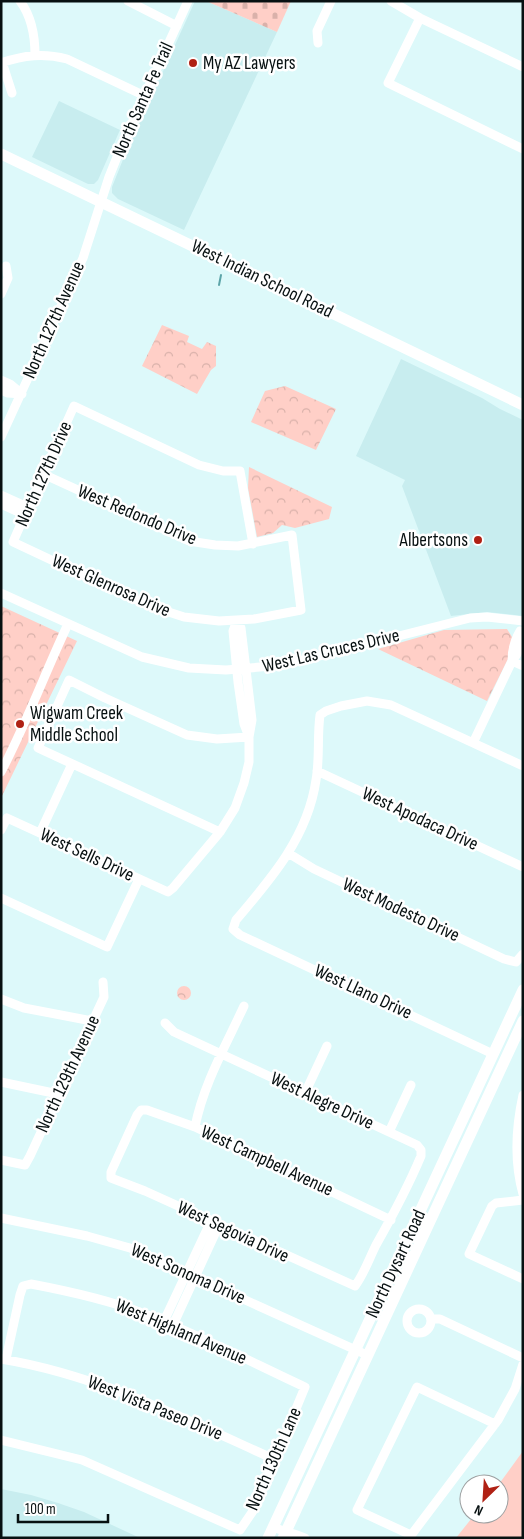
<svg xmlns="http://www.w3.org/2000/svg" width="524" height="1539" viewBox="0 0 524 1539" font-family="'Sofia Sans Condensed',sans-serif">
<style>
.built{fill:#c8edef}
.green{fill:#ffcfc7}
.cemetery{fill:url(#cemetery-stones)}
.park{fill:url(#park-crowns)}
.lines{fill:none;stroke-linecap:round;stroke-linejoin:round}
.stream{stroke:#5ca4a8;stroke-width:2}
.minor{stroke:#fff;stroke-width:9}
.major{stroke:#fff;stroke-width:11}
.poi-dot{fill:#b02114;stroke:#fff;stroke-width:2}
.labels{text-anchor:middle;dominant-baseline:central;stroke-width:5;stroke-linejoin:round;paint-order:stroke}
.poi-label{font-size:19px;fill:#071011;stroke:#fff;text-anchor:start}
.street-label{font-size:19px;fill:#071011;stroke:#fff}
</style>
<defs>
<pattern id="cemetery-stones" width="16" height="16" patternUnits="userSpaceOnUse" patternTransform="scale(1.25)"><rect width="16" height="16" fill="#ffcfc7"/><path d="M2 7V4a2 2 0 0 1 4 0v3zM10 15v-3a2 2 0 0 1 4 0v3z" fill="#d9b1aa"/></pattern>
<pattern id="park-crowns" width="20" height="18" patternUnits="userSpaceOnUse" patternTransform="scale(1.25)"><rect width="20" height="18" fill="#ffcfc7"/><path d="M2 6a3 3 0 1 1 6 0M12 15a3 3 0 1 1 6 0" fill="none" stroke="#d9b1aa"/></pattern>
</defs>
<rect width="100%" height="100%" fill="#ddf9fa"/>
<path class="built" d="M195 1H206L277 32 184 230 118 199 112 193V187L124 157Z
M59 101 120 130 98 180 94 184H88L32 157Z
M401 359 482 398 500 409 523 420V616L487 612 451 616 402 486 405 480 356 456Z
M1 1489 31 1495 58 1503 84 1512 140 1538H1Z"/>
<path class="green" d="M523 1451V1538H456L475 1514H499V1484Z"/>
<path class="cemetery" d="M206 1H291L277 32Z"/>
<path class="park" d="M162 325 189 336 187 342 202 349 207 342 216 346V366L211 370 197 394 142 366Z
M285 386 336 409 316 450 251 422 265 391Z
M249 467 332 507 329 519 295 528 282 525 273 533 257 537 248 488Z
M1 606 77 641 1 798Z
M507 629 512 637 509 657 487 701 378 649 444 630Z
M177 993a7 7 0 1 1 14 0a7 7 0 1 1-14 0Z"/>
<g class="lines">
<path class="stream" d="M219 285 221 275"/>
<path class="minor" d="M20 1C32 17 35 35 35 55
M128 1 177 26
M391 1 420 18 523 67
M420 18 388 83 523 149
M318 43 317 31 331 1
M2 62 12 93
M1 63C24 55 44 53 67 59L145 96
M1 294 8 278 6 266
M1 380 10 384 22 394
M1 390 8 393 22 394
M1 437 83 258 109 177 121 147 188 1
M43 474 189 541 215 545 238 546 292 535 301 610 254 619 219 621 184 617 147 605 13 542C33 496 54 451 74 406L199 465 223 471H240L253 544
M1 495 21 504 26 511
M1 504 16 511H26
M1 593 142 657 189 668 226 670 284 665 470 618 487 617 523 621
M237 620 233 631 238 682 244 724 249 737
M512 661C512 650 514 641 520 631
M512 661 523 666
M473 743 512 661C520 652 522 643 520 631
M317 771 523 867
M1 772C26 724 45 673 68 624
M1 830 7 818 168 892 173 888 220 832 235 808 244 783 249 762V737L252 720 241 628 237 620
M220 832 38 748 69 680 105 698 187 735 217 739 249 737
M40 833 72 764
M288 853 314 869 504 959 516 962 523 954
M1 898 107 947 139 879
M1 999 24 1008 92 1021
M165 1023 174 1032 417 1145 421 1150V1156C408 1187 393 1215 376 1245 369 1259 364 1274 355 1286L145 1191 111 1178V1172L137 1115 141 1110H147L195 1127 391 1220
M493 1054 240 935 233 929 236 920C272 878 308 836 316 780 320 758 317 737 320 715L326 711 341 706 367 701 391 705 523 766
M1 1082 58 1094
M305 1093 327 1046
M523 1095C516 1127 514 1162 523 1194
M195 1127C203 1085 226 1045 244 1006
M389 1132 411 1085
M1 1160 25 1165 30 1156 104 997 103 982
M523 1200 496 1203 492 1206 469 1254 523 1279
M1 1218 87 1236 130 1248 367 1355
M407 1321a12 12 0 1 1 24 0a12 12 0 1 1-24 0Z
M431 1319H440L523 1358
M164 1321 211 1221
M173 1325 219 1225
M1 1359C99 1375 187 1420 276 1460
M1 1440 82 1460 240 1530 255 1508 305 1387C251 1362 198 1334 142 1313 106 1299 68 1291 31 1284L23 1286 20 1295 6 1359
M273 1527C284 1532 294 1533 305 1538
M411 1535 357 1510 417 1387 495 1424
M409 1538 498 1420 515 1389 523 1364"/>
<path class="major" d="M1 154 523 405
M268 1538 523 990
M283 1538 523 1021"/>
</g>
<g class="poi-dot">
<circle cx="193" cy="63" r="5"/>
<circle cx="478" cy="540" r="5"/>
<circle cx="20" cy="724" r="5"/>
</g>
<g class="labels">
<g class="poi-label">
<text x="203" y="63">My AZ Lawyers</text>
<text x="468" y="540" text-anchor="end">Albertsons</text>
<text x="30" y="713">Wigwam Creek<tspan x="30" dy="22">Middle School</tspan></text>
</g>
<g class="street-label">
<text transform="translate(143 100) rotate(-66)">North Santa Fe Trail</text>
<text transform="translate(262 279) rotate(26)">West Indian School Road</text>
<text transform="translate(54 320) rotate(-66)">North 127th Avenue</text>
<text transform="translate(44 474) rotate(-66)">North 127th Drive</text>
<text transform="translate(137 515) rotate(23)">West Redondo Drive</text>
<text transform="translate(111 586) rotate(24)">West Glenrosa Drive</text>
<text transform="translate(331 651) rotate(-13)">West Las Cruces Drive</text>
<text transform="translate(420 819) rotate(25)">West Apodaca Drive</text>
<text transform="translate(87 855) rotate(25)">West Sells Drive</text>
<text transform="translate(401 910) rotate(25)">West Modesto Drive</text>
<text transform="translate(363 992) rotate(25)">West Llano Drive</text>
<text transform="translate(68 1074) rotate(-65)">North 129th Avenue</text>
<text transform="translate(322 1101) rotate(25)">West Alegre Drive</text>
<text transform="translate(267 1161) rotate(25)">West Campbell Avenue</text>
<text transform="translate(233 1232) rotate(25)">West Segovia Drive</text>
<text transform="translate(396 1264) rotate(-65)">North Dysart Road</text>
<text transform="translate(188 1274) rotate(24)">West Sonoma Drive</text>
<text transform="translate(181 1332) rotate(23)">West Highland Avenue</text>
<text transform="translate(155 1408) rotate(22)">West Vista Paseo Drive</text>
<text transform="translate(274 1459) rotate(-66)">North 130th Lane</text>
</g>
</g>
<rect width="524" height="1539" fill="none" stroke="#071011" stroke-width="5"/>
<g transform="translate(484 1499) rotate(205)"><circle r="24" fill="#ffffff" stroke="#9c9fa0"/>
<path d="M0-4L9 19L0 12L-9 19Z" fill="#b02114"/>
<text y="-8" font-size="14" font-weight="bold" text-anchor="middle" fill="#071011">N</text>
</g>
<path d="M18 1514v8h90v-8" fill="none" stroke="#071011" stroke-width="2.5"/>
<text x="25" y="1514" font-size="15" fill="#071011" stroke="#ffffff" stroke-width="4" paint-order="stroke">100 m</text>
</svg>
